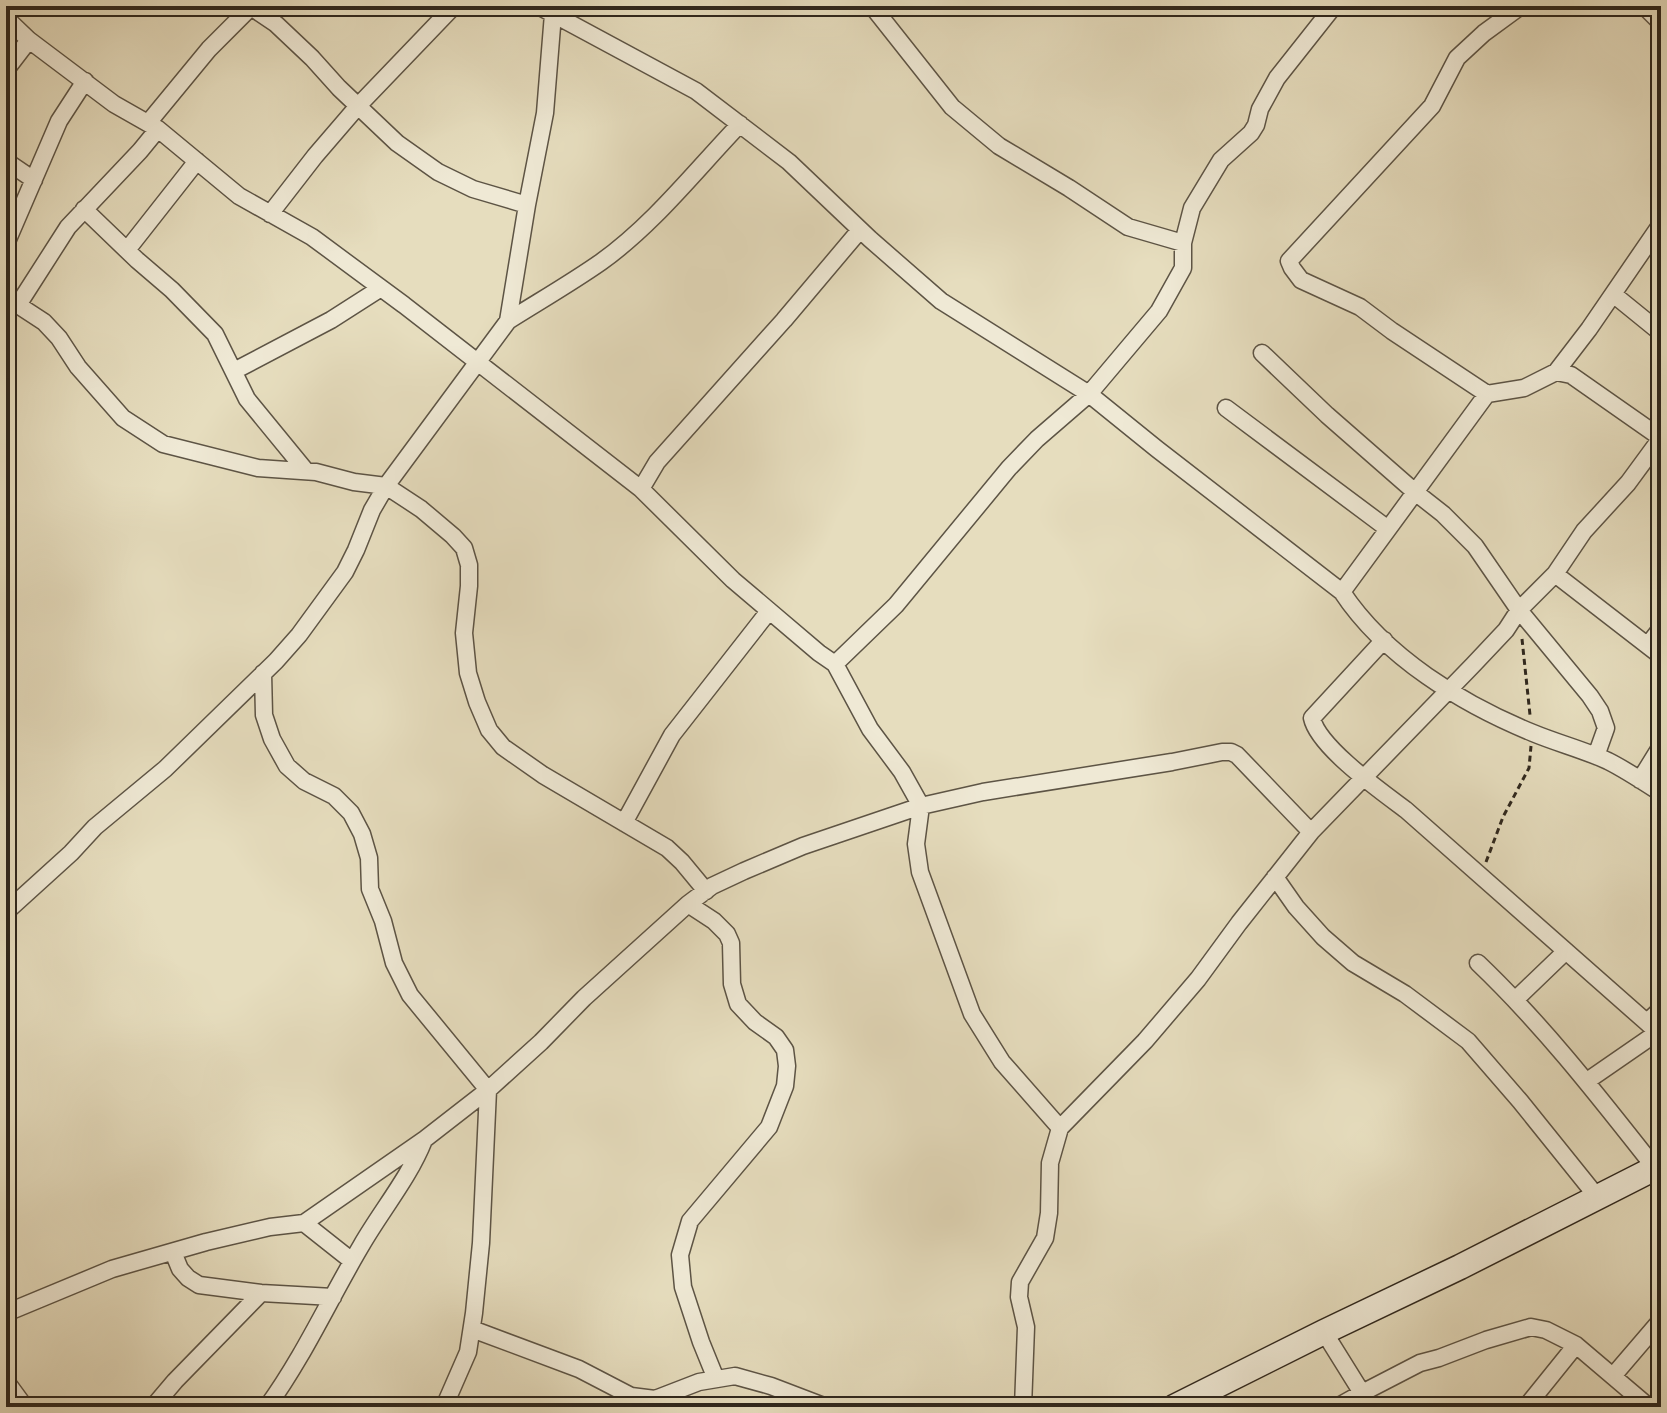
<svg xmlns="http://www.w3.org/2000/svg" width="1667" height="1413" viewBox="0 0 1667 1413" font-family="'IM FELL DW Pica',serif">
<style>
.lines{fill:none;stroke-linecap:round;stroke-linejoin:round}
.street-casing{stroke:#5d5445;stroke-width:19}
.secondary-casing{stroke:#2f271d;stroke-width:27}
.path{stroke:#2f271d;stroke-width:3;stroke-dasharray:6 4;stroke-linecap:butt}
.street{stroke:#efe9d5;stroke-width:16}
.secondary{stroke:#efe9d5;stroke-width:24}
</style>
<rect width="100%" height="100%" fill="#e6ddbe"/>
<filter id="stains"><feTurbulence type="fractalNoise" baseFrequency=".0025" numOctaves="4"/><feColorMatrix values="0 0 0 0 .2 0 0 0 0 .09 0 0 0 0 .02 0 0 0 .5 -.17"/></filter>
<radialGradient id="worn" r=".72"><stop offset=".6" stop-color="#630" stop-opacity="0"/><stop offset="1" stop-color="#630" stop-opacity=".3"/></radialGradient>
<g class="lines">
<defs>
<path id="street" d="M538 6 696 91 789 162 870 239 941 301 1089 394 1157 449 1342 592C1385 657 1462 704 1533 733 1557 743 1584 750 1608 761 1626 770 1644 782 1661 793
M872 6 952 107 999 146 1069 188 1128 227 1183 243
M1521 6 1484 33 1457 58 1432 106 1289 261 1292 268 1301 280 1360 307 1392 331 1487 394 1524 388 1556 372 1571 375 1661 438
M1644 6 1661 23
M251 7 276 24 312 58 339 88 397 143 438 172 473 189 527 205
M6 18 29 40 114 104 158 129 239 196 312 237 404 305 641 489 733 580 819 653 835 664 870 729 902 772 921 806 916 844 920 872 972 1014 1002 1062 1060 1128
M6 70 29 40
M148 123 209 49 252 6
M6 161 34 180
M84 209 137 260 172 290 215 334 247 399 306 471
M270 214 315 156 358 106 454 6
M6 244 59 121 85 81
M127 250 197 161
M1613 294 1661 333
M6 301 18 305 44 322 59 338 78 367 123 418 163 444 258 468 316 472 354 482 386 486 421 509 453 536 464 548 469 565V586L464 633 468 673 477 702 489 730 503 747 543 775 667 848 682 862 706 891
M18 305 68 227 140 151 158 129
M508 321C538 302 571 283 601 262 654 224 695 171 740 124
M1262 353 1327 415 1415 492 1443 514 1475 546 1519 610 1590 696 1600 711 1606 728 1596 756
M234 371 331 320 381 288
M1556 372 1589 329 1661 224
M1226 408 1388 529
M641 489 657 462 784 320 860 230
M1555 574 1661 656
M1342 592 1487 394
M1384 640 1312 718C1318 747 1382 792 1406 810L1661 1035
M1648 645 1661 628
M835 664 896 605 1009 468 1037 439 1089 394 1159 311 1183 268V243L1192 208 1221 160 1251 133 1256 125 1260 109 1277 78 1334 6
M263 673 264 715 272 739 287 766 304 781 334 796 351 813 362 834 369 858 370 889 383 921 394 963 410 995 488 1090 481 1243 474 1313 468 1352 444 1407
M1640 780 1661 746
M624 823 672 735 769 611
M1275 877 1296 907 1323 937 1353 963 1405 994 1468 1041 1520 1101 1598 1198
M688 904 714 921 727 934 731 943 732 984 738 1004 755 1022 776 1037 785 1050 787 1066 785 1086 769 1127 690 1221 680 1255 683 1287 701 1342 716 1379
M6 912 71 853 95 827 165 769 276 661 299 635 345 572 356 550 372 510 386 486 508 321 527 205 545 113 553 14 556 6
M1478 963C1544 1026 1599 1097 1655 1168
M1516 999 1566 951
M1647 1022 1661 1009
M1587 1081 1658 1032
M304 1223 352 1261
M173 1252 180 1269 188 1278 199 1285 261 1293 333 1297
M6 1313 112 1269 206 1242 270 1227 304 1223 425 1139 488 1090 541 1042 584 998 688 904 712 886 744 871 803 846 921 806 983 792 1172 762 1222 752H1231L1237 755 1311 832
M472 1329 579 1369 631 1396 655 1399 699 1382 735 1376 771 1386 826 1407
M1324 1332 1362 1393 1420 1363 1439 1358 1486 1340 1531 1327 1546 1330 1576 1345 1649 1407
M1613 1376 1661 1320
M6 1381 25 1407
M153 1407 175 1381 261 1293
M267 1407C304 1356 329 1300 361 1246 381 1211 409 1178 424 1140
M1023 1407 1026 1327 1019 1297 1020 1282 1045 1238 1049 1213 1050 1163 1060 1128 1145 1041 1198 979 1239 923 1311 832 1473 665 1506 630 1519 610 1555 574 1584 531 1628 483 1661 438
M1337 1407 1362 1393
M1526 1407 1576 1345"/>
<path id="secondary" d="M1174 1407 1324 1332 1460 1267 1661 1165"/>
</defs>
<use href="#street" class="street-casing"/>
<use href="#secondary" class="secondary-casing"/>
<path class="path" d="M1522 639 1530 715
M1486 862 1503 817 1529 768 1531 746"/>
<use href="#street" class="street"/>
<use href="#secondary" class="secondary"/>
</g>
<rect width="1667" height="1413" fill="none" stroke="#e6ddbe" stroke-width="32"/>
<rect x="8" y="8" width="1651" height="1397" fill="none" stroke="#2f271d" stroke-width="4"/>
<rect x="16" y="16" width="1635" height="1381" fill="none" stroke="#2f271d" stroke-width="2"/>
<rect width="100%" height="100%" filter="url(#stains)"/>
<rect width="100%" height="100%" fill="url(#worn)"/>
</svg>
